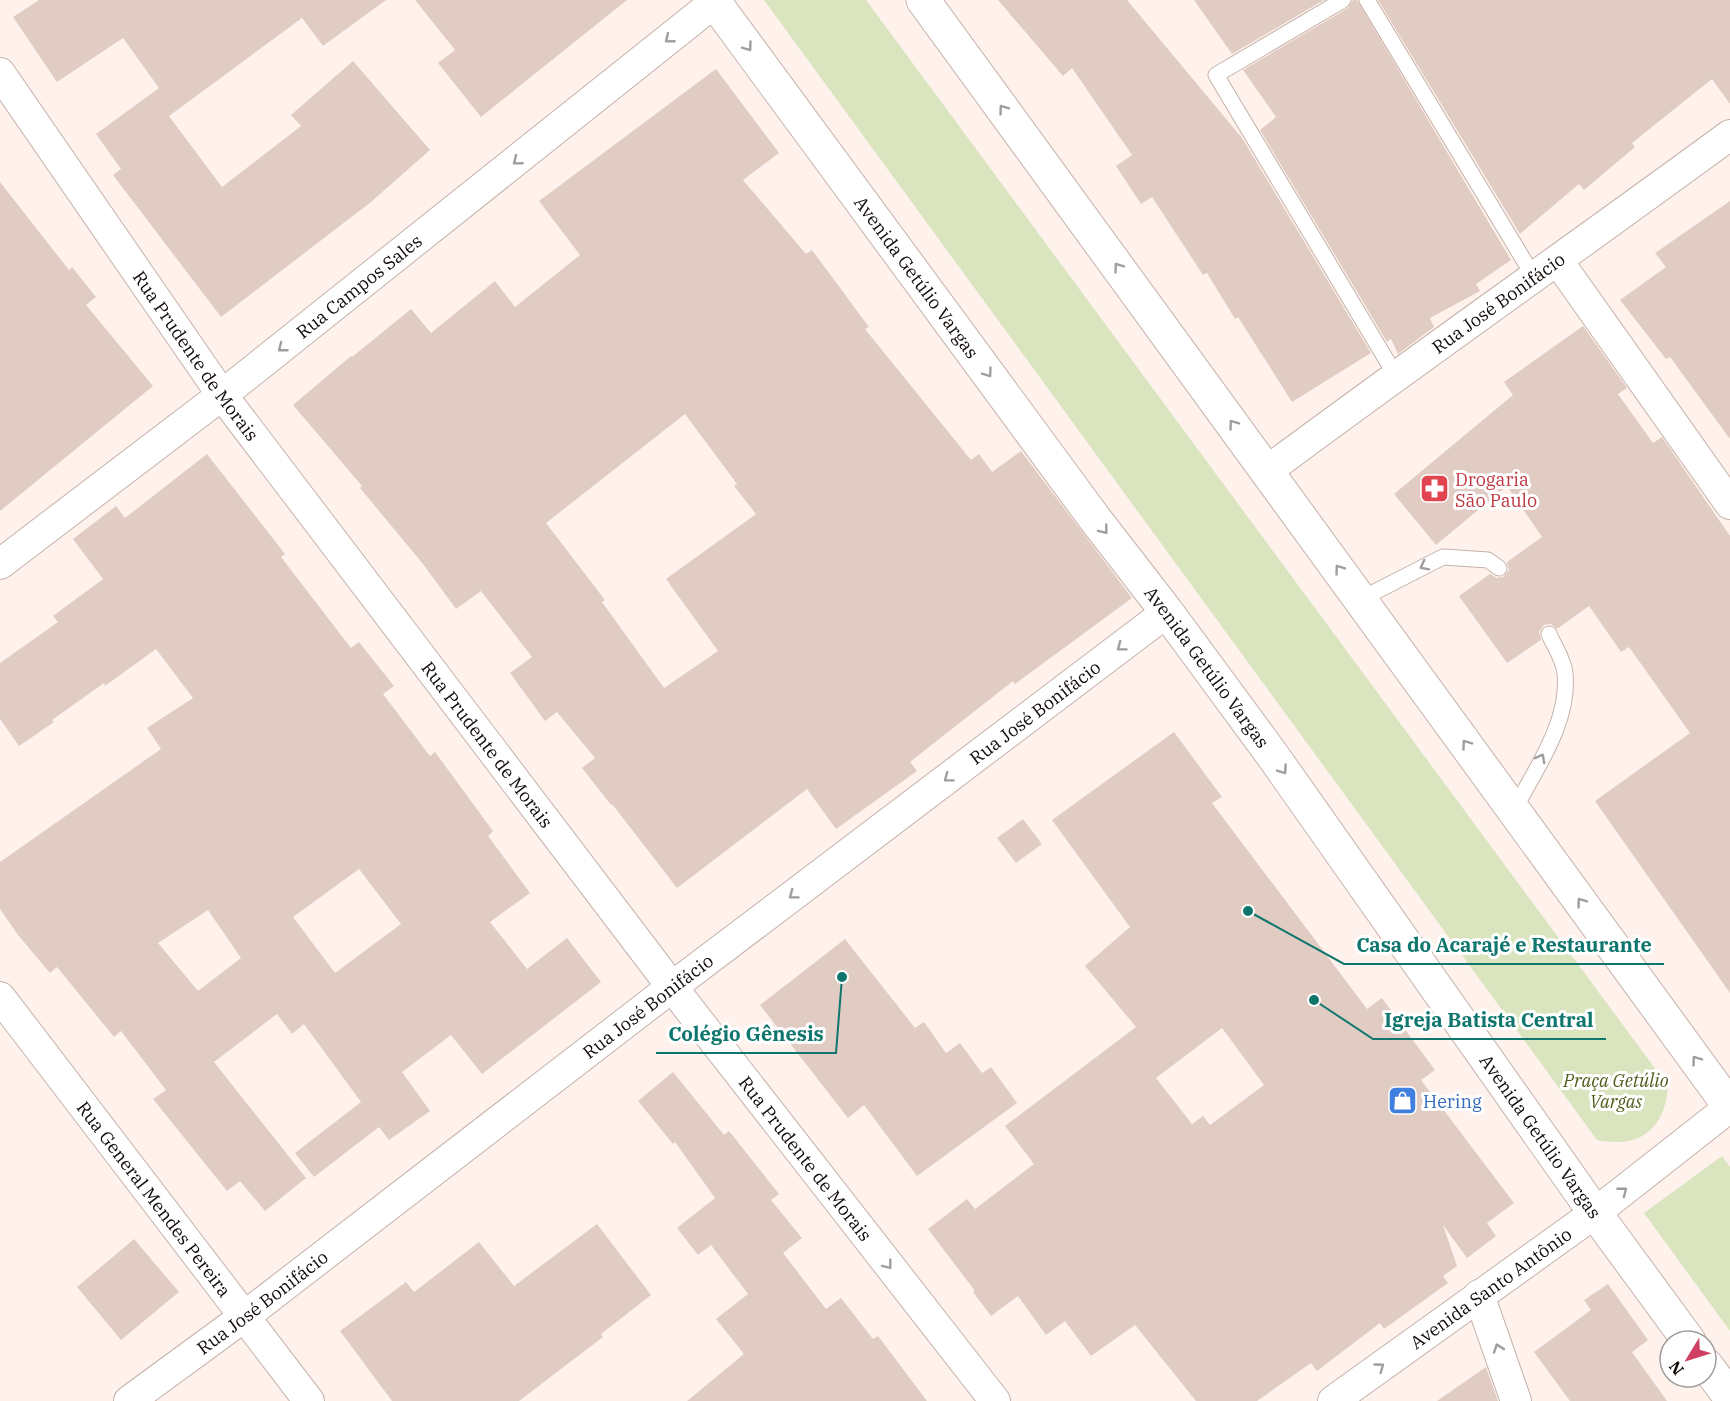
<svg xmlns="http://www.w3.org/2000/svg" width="1730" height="1401" viewBox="0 0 1730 1401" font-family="'IBM Plex Serif',serif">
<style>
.green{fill:#dae4bf}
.building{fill:#e0ccc3;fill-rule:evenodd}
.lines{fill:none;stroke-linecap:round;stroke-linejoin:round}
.lane-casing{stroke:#c5b2a9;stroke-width:17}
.street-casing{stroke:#c5b2a9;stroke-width:32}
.primary-casing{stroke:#c5b2a9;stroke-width:35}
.lane{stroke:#fff;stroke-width:15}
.street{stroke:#fff;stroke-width:30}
.primary{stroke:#fff;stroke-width:33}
.oneway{stroke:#a09e9d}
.labels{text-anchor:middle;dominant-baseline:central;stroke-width:6;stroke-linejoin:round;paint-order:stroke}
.street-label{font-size:18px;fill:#120c09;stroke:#fff}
.health-label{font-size:18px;fill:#be3a42;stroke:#fff;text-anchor:start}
.park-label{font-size:18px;font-style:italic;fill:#505e1b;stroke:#fff}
.shop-label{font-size:18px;fill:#366cbe;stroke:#fff;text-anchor:start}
.leader{fill:none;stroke:#0f766e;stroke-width:2}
.callout-dot{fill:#0f766e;stroke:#fff;stroke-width:2}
.callout-label{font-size:20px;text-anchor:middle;font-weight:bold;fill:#0f766e;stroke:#fff;stroke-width:6;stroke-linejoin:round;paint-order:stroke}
</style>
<rect width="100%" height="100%" fill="#fff2ed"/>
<path class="green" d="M764 0H866L1668 1086C1665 1129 1640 1149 1597 1140Z
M1722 1156 1730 1167V1331L1644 1213Z"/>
<path class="building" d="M39 0H386L323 46 302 18 169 116 222 187 301 126 291 115 353 61 430 150 371 202 221 317 113 175 121 169 96 134 159 88 123 38 57 82 13 17Z
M415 0H627L481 117 438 63 455 50Z
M998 0H1127L1242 138 1371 353 1292 402 1238 317 1235 319 1207 273 1203 275 1152 197 1141 204 1116 166 1132 155 1072 68 1063 76Z
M1194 0H1324L1232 54Z
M1353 0H1357L1511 260 1476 284 1480 291 1430 318 1434 327 1398 354 1391 339 1387 342 1260 130 1276 117 1243 70 1348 8Z
M1378 0H1730V104L1712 79 1632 143 1635 147 1584 190 1579 184 1520 234Z
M716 69 779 153 743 180 806 254 812 250 869 327 865 329 971 460 979 454 992 472 1021 451 1132 598 1015 684 1013 681 910 762 917 771 836 829 807 789 677 888 612 804 611 805 582 768 595 758 557 712 545 721 510 673 532 657 481 591 456 609 423 564 360 488 362 486 293 405 351 356 352 357 411 309 431 333 495 281 515 307 580 255 539 201ZM685 414 737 484 734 486 756 514 666 579 718 651 664 688 602 602 605 600 546 523Z
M0 182 69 270 72 267 96 297 86 305 153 386 0 511Z
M1730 201V439L1670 357 1666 359 1620 300 1666 267 1655 253Z
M1583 326 1627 388 1618 394 1653 443 1662 437 1730 536V993L1595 801 1690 733 1629 647 1621 652 1589 606 1557 629 1551 624 1544 625 1539 632 1541 640 1507 663 1459 596 1490 574 1497 578 1503 577 1509 570 1507 562 1542 537 1507 486 1436 545 1394 494 1513 395 1504 382Z
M207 454 285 554 281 557 351 648 359 642 394 686 383 694 430 756 435 752 493 831 488 836 530 893 490 922 527 969 567 938 601 982 482 1074 451 1035 402 1072 430 1111 389 1140 379 1127 314 1177 295 1153 361 1102 304 1024 292 1034 277 1014 214 1062 306 1178 265 1211 240 1181 227 1191 153 1099 166 1090 121 1031 114 1037 57 967 50 973 18 935 0 909V862L161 749 147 728 193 698 156 649 105 686 104 683 52 720 54 722 19 746 0 719V663L58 622 53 616 103 579 73 539 116 506 125 518ZM359 869 401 924 335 973 293 917ZM208 910 241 958 198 991 158 943Z
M1174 732 1222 797 1212 803 1367 1009 1382 998 1435 1070 1421 1080 1514 1203 1487 1223 1496 1236 1467 1258 1443 1225 1457 1266 1443 1276 1448 1283 1384 1329 1380 1323 1317 1371 1311 1363 1257 1401H1196L1135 1325 1091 1356 1065 1321 1046 1335 1018 1296 991 1316 973 1292 975 1291 928 1229 967 1199 975 1209 1034 1164 1005 1126 1136 1027 1085 966 1130 927 1052 820ZM1222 1028 1264 1085 1210 1125 1203 1116 1192 1124 1156 1078Z
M1023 819 1042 844 1016 863 997 838Z
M845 939 915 1028 924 1022 946 1053 960 1043 982 1073 991 1067 1017 1103 917 1176 864 1105 848 1118 760 1005Z
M673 1072 724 1135 729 1131 779 1194 771 1200 802 1238 783 1253 826 1309 841 1298 873 1339 878 1336 927 1401H687L744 1354 716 1319 748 1294 711 1245 698 1255 677 1228 715 1198 675 1142 673 1144 638 1101Z
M597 1224 651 1295 601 1334 603 1337 519 1401H392L340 1331 406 1282 414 1292 479 1242 514 1286Z
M134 1239 179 1292 121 1340 77 1287Z
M1608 1284 1648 1340 1632 1352 1667 1401H1570L1534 1352 1591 1310 1584 1300Z
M1486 1367 1498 1401H1437Z"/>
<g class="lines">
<defs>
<path id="lane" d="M1343 0 1216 75 1396 376
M1367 0 1534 277
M1361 599 1443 557 1488 560 1499 568
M1514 810C1536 768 1570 722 1565 673 1564 660 1554 646 1549 634"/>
<g id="street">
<path id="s1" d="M0 73 222 395 672 987 995 1401"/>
<path d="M1558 261 1730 504"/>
<path id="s2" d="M1267 471C1420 357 1576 248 1730 135"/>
<path id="s3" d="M0 564 222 395 715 2"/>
<path id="s4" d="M0 997 309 1401"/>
<path d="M1479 1295 1516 1401"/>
<path id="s5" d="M129 1401 245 1316 672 987 1167 612"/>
<path id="s6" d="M1333 1401 1595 1213 1730 1107"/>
</g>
<g id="primary">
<path id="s7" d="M713 0 1095 519 1167 612 1273 756 1595 1213 1689 1341"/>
<path d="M923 0 1730 1107"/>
<path d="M1706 1365 1730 1397"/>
</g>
</defs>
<use href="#lane" class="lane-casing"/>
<use href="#street" class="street-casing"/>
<use href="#primary" class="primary-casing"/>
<use href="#lane" class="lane"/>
<use href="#street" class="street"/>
<use href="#primary" class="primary"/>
</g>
<defs><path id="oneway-chevron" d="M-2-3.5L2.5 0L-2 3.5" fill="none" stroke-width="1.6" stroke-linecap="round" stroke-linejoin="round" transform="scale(1.5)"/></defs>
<g class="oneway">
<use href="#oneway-chevron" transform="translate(669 39) rotate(141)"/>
<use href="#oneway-chevron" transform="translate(748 47) rotate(54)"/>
<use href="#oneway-chevron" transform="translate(1003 109) rotate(-126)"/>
<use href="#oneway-chevron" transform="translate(517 161) rotate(141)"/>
<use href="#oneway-chevron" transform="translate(1118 267) rotate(-126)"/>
<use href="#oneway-chevron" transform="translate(282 348) rotate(142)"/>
<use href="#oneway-chevron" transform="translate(988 373) rotate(54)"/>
<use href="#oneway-chevron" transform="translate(1233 424) rotate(-126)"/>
<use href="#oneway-chevron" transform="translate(1104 530) rotate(52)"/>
<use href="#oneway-chevron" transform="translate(1424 566) rotate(153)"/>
<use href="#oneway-chevron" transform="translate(1339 569) rotate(-126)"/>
<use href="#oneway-chevron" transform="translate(1121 647) rotate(143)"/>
<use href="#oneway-chevron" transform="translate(1466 744) rotate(-126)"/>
<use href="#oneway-chevron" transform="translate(1541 758) rotate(-62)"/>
<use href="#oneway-chevron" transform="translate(1283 770) rotate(55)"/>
<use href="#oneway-chevron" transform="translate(948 778) rotate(143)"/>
<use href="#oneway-chevron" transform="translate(793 895) rotate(143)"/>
<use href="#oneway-chevron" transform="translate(1581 902) rotate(-126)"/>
<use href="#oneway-chevron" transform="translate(1696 1060) rotate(-126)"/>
<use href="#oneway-chevron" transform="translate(1623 1191) rotate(-38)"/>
<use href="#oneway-chevron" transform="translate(888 1265) rotate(52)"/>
<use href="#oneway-chevron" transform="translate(1498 1348) rotate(-109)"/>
<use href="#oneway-chevron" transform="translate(1380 1367) rotate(-36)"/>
</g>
<defs>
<symbol id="pharmacy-square" viewBox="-11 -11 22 22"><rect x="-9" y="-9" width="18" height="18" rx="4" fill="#e0444e" stroke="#fff"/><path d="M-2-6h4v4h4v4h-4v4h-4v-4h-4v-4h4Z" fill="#fff"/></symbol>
<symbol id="shop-square" viewBox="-11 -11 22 22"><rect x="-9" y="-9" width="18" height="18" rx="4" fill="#3f7fe0" stroke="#fff"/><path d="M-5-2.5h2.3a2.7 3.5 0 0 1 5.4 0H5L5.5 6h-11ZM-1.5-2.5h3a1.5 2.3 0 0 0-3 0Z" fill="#fff"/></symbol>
</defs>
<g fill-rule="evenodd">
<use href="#pharmacy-square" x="1418" y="472" width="33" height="33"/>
<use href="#shop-square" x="1386" y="1084" width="33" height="33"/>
</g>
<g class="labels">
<g class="street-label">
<text stroke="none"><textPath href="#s7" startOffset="344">Avenida Getúlio Vargas</textPath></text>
<text stroke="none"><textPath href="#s3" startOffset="454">Rua Campos Sales</textPath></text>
<text stroke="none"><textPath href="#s2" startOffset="286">Rua José Bonifácio</textPath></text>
<text stroke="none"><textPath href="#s1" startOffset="344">Rua Prudente de Morais</textPath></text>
<text stroke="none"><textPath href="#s7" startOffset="830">Avenida Getúlio Vargas</textPath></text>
<text stroke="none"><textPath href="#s5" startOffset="1138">Rua José Bonifácio</textPath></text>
<text stroke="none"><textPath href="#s1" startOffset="830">Rua Prudente de Morais</textPath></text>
<text stroke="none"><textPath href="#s5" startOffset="652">Rua José Bonifácio</textPath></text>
<text stroke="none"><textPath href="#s7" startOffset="1406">Avenida Getúlio Vargas</textPath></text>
<text stroke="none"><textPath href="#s1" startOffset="1352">Rua Prudente de Morais</textPath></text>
<text stroke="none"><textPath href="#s4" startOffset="254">Rua General Mendes Pereira</textPath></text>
<text stroke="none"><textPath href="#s6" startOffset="194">Avenida Santo Antônio</textPath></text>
<text stroke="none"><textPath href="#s5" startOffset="166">Rua José Bonifácio</textPath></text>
</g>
<g class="health-label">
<text x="1455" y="479">Drogaria<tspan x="1455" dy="21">São Paulo</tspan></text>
</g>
<g class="park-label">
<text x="1616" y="1080">Praça Getúlio<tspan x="1616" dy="21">Vargas</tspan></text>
</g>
<g class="shop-label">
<text x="1423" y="1101">Hering</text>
</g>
</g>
<path class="leader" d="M1248 911L1344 964H1664M1314 1000L1373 1039H1606M842 977L836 1053H656"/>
<g class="callout-dot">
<circle cx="1248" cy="911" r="6"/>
<circle cx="1314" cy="1000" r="6"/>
<circle cx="842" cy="977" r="6"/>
</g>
<g class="callout-label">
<text x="1504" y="952">Casa do Acarajé e Restaurante</text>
<text x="1489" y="1027">Igreja Batista Central</text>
<text x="746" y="1041">Colégio Gênesis</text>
</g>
<g transform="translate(1688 1359) rotate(232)"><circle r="28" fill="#ffffff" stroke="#a09e9d" stroke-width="1.5"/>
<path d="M0-4.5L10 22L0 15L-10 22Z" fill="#ce3f64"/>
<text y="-9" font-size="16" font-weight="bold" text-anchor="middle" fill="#120c09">N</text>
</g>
</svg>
